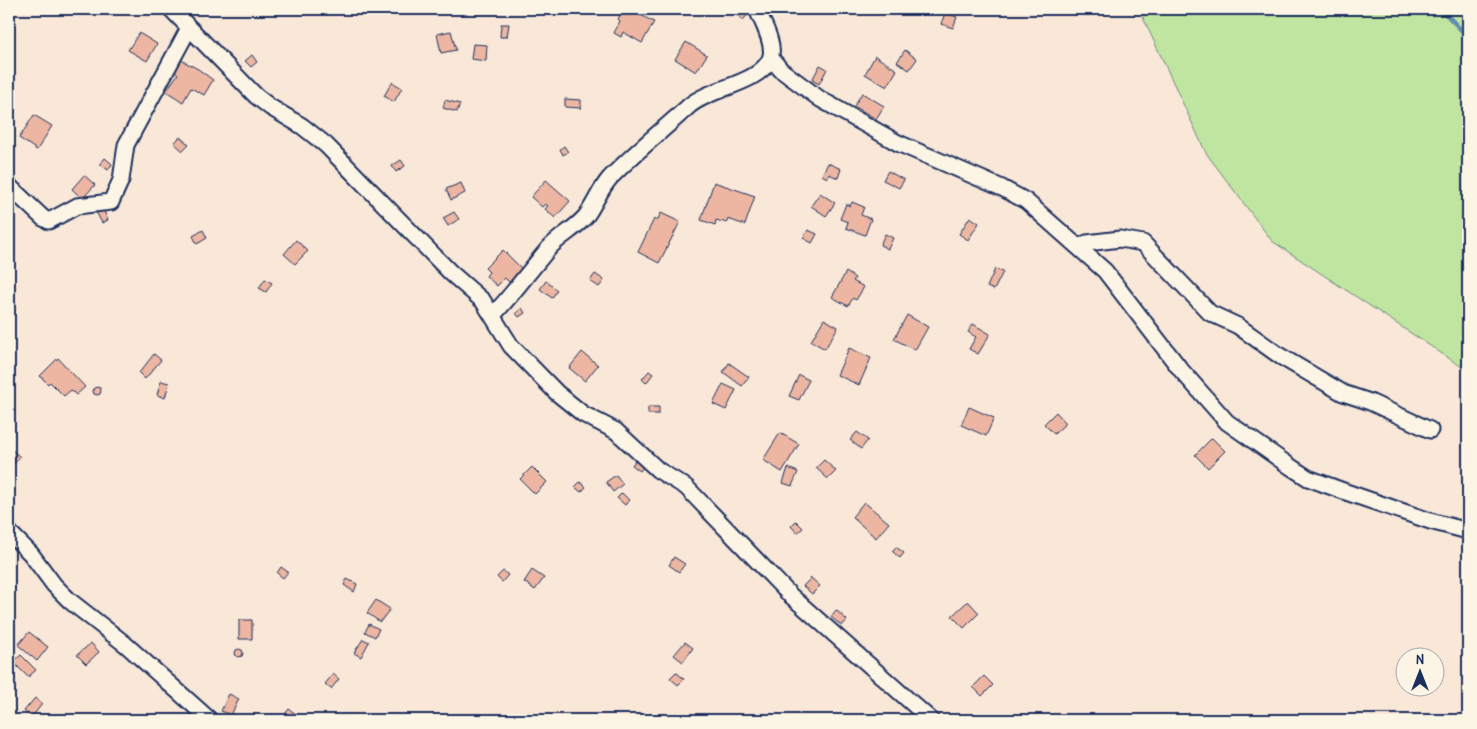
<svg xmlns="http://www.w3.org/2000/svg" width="1477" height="729" viewBox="0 0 1477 729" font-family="'Patrick Hand',sans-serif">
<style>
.green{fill:#bfe5a0;stroke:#6d8a7f}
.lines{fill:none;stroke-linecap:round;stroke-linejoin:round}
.stream{stroke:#608db4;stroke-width:4.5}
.building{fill:#edb6a2;stroke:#1b2f5e}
.street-casing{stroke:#1b2f5e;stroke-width:19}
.street{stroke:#fcf5e5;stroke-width:15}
</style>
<rect width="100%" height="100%" fill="#f9e8d8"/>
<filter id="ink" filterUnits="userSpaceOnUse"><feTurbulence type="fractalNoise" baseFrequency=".02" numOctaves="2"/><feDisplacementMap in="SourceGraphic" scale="10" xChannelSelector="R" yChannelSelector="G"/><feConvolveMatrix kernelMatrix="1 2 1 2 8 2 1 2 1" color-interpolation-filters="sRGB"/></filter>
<g filter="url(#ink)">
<path class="green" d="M1139 9H1468V371L1272 241 1206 153Z"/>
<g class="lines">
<path class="stream" d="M1441 9 1468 37"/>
</g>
<path class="building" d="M623 9H629L654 22 642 43 623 32 621 37 614 33 620 21 618 19Z
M741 9H753L743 20 736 14Z
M911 9H927L923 15Z
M945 13 957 17 953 28 941 24Z
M501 24H509L507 37H500Z
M451 31 456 50 441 53 437 34Z
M139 33 157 44 147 61 128 50Z
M686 42 707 55 696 72 675 59Z
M473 44 487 45 486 61 471 59Z
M905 50 917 59 909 70 897 62Z
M252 55 257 62 251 67 245 61Z
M875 56 897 70 887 87 865 74Z
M181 60 198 69 213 80 204 95 191 88 183 102 166 91 178 74 174 71Z
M820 65 827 69 819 84 812 80Z
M392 82 402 88 394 102 384 96Z
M862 93 884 106 876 119 854 106Z
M565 99 581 100V108L565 107Z
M445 100 460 104 457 112 443 108Z
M34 115 52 126 37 150 19 138Z
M180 137 189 145 183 151 174 143Z
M564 146 568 152 563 155 560 149Z
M105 158 112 164 108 170 100 164Z
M401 160 405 166 396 172 392 166Z
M828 163 841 169 838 178 829 174 827 178 822 175Z
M888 171 904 180 899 188 883 180Z
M84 175 95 185 82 199 72 189Z
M546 180 570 201 555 218 545 209 548 206 545 204 542 207 531 197Z
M714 182 755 196 745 225 728 219 727 223 716 220 715 225 701 220Z
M461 183 465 193 451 200 446 189Z
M820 193 835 203 826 216 811 206Z
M852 202 864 207 861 215 871 219 865 235 846 228 848 222 840 219 846 204 850 206Z
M102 207 108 220 102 223 95 210Z
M454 212 459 219 448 226 443 218Z
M661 213 680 222 659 263 638 252 654 219 657 221Z
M970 217 979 223 968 240 959 234Z
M203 230 207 238 197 244 193 236Z
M808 230 817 234 812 243 803 238Z
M885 234 893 238 888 249 880 245Z
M296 240 308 251 295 264 284 254Z
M503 250 525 272 512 285 505 278 497 286 486 276 489 272 485 268Z
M995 269 1003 272 994 290 987 287Z
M846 272 855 278 853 281 864 287 856 300 853 298 848 306 832 297Z
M595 274 604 280 599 287 590 281Z
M265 279 272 283 266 292 259 288Z
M546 281 557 290 552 298 540 289Z
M522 308 525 313 519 317 516 313Z
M907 315 928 327 915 350 894 339Z
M824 319 838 327 825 349 811 341Z
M973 324 990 334 978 354 969 349 976 337 968 332Z
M849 348 871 358 859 385 837 375Z
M582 352 598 365 585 381 569 368Z
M154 354 161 360 145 379 139 373Z
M58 358 85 387 76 395 71 390 64 396 50 382 48 384 40 376Z
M729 363 749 377 742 386 723 372Z
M649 371 653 374 646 383 642 379Z
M799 375 809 380 799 400 789 396Z
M161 381 169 383 165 398 157 395Z
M723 384 736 390 726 410 713 404Z
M93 391a4 4 0 1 1 8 0a4 4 0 1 1-8 0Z
M648 407H659V414H648Z
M969 407 994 418 986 436 961 425Z
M1056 412 1066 423 1054 434 1044 424Z
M857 432 868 440 861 449 850 440Z
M780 433 799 444 782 472 763 460Z
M1212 438 1225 451 1208 468 1195 455Z
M10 448 20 457 9 469V449Z
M637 458 645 465 640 471 632 465Z
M824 460 836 471 828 479 816 468Z
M532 467 547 482 535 494 520 479Z
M788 468 798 472 792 486 783 483Z
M616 475 623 484 613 492 606 482Z
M580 482 586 487 581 492 575 487Z
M622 493 629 500 625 505 617 498Z
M864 502 889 523 876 538 852 517Z
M796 521 803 528 797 533 791 526Z
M896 547 904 553 900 558 892 551Z
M674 557 685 564 679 572 669 565Z
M281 567 288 572 283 578 277 573Z
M532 570 544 578 535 590 524 582Z
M503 571 508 575 502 582 497 577Z
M811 578 820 586 812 594 803 586Z
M347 579 357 584 354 592 344 585Z
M376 600 390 609 380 622 367 613Z
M968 601 979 613 964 628 952 616Z
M836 610 847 620 842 626 831 617Z
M239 620H252V639H239Z
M369 624 379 629 375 637 365 632Z
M29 632 48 647 37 661 18 645Z
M363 639 369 642 361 657 354 653Z
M685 642 693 648 683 662 674 655Z
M91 643 99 652 86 664 77 655Z
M235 653a4 4 0 1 1 8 0a4 4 0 1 1-8 0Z
M21 655 36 670 28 677 13 662Z
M676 672 684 679 678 685 670 678Z
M333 674 339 679 331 689 325 684Z
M984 676 993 685 982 696 973 687Z
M229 694 239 699 231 715 221 711Z
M35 698 42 704 32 717 24 711Z
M289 709 296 714 291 720H280Z"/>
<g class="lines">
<defs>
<path id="street" d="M171 9 256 96 270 107 302 126 326 145 451 273 483 301 511 346 557 393 583 414 616 431 658 470 686 487 790 595 931 720
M771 58 781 70 820 99 898 143 1002 188 1026 201 1105 271 1181 370 1227 422 1291 467 1308 478 1346 492 1430 521 1468 531
M9 186 43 218 49 221 77 206 111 202 121 180 126 145 189 28
M1079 247 1087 243 1120 239 1143 243 1210 313 1238 326 1280 356 1343 393 1370 402 1430 430
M493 315C513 294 530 270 549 248 560 236 575 229 586 216 595 204 600 189 610 178 635 152 663 130 689 106 709 88 759 84 770 59 776 45 762 22 757 9
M9 532 31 554 54 585 70 601 125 644 210 720"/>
</defs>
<use href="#street" class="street-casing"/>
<use href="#street" class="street"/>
</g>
</g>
<rect width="1477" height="729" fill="none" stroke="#fcf5e5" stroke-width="30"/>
<rect x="15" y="15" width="1447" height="699" fill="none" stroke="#1b2f5e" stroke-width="2" filter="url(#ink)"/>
<g transform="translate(1420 672)"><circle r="24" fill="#fcf5e5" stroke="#a2a6af"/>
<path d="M0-4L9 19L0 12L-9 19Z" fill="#1b2f5e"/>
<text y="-8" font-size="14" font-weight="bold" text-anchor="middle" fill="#1b2f5e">N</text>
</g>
</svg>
